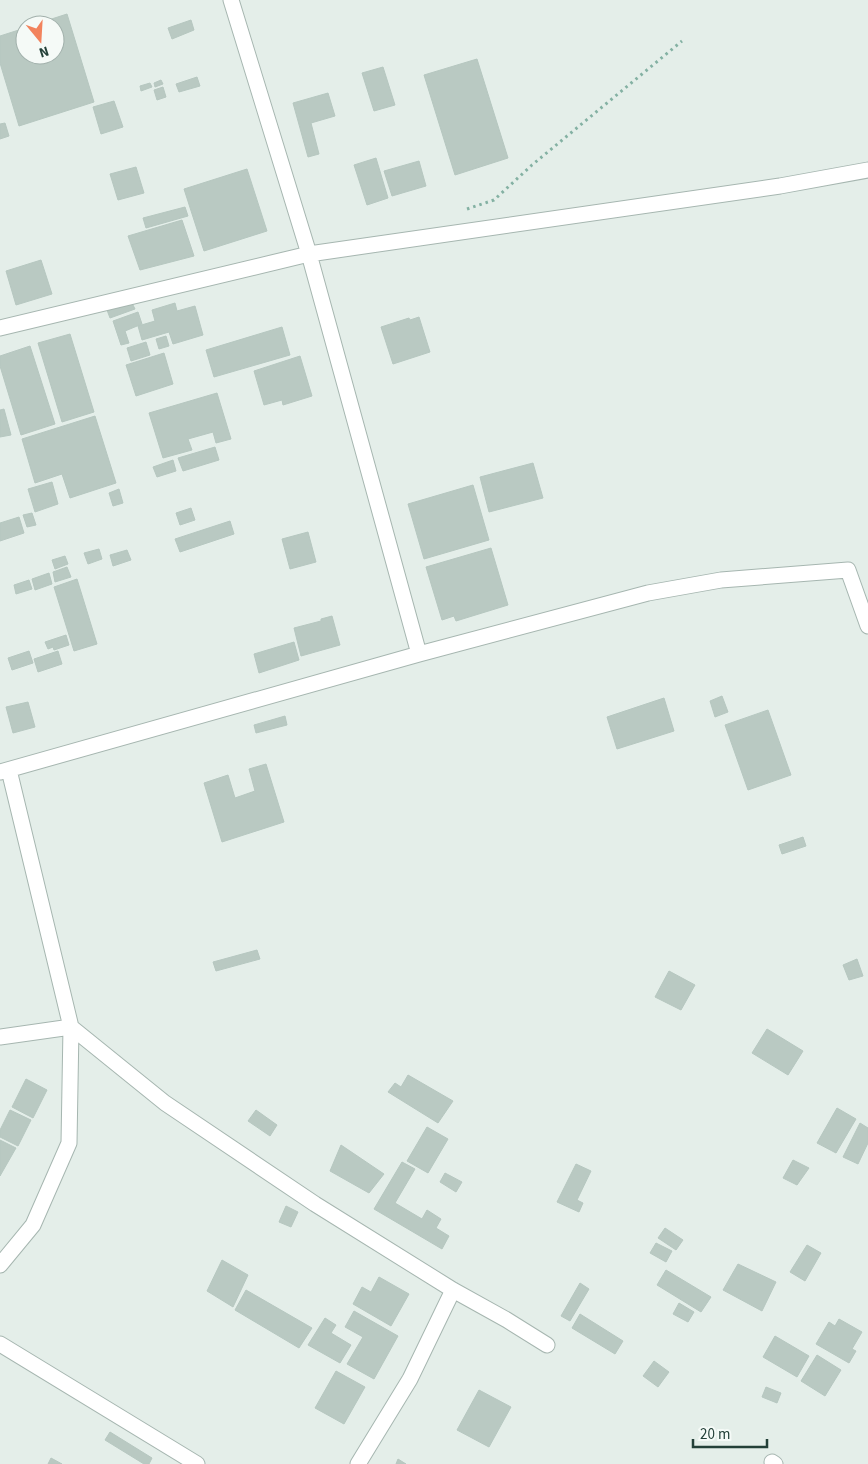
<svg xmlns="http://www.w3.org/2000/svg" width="868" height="1464" viewBox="0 0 868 1464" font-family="'Source Sans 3',sans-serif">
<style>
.building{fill:#b9c9c2;stroke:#b6c7c0}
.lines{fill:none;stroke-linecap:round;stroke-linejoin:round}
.street-casing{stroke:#a6b6b0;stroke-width:17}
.path{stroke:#84b1a3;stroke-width:3;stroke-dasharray:2.5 4;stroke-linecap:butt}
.street{stroke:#fff;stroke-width:15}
</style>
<rect width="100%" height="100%" fill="#e4eee9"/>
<path class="building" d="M67 14 94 102 19 126 0 63V36L25 28V55H55V25H33Z
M191 20 194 30 172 39 168 28Z
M477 59 508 158 455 175 424 75Z
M383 67 395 105 374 111 362 73Z
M197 77 200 86 179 92 176 84Z
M161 80 163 84 155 87 154 83Z
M150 83 152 87 141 91 140 86Z
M163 87 166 97 157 100 154 90Z
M328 93 335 116 311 123 319 154 308 157 293 103Z
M114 101 123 127 101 134 93 107Z
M5 123 9 136 0 139V124Z
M376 158 388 198 367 205 354 165Z
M419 161 426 186 392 196 384 171Z
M136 167 144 193 118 200 110 174Z
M247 169 267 231 204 251 184 189Z
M185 207 188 216 146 228 143 218Z
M182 220 194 256 140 270 128 236Z
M41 260 52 294 16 305 6 271Z
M131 301 135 309 110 318 107 310Z
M175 303 177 311 195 306 203 335 173 344 169 332 142 340 138 326 155 321 152 310Z
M138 312 142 324 125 331 129 343 121 345 113 321Z
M419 317 430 352 393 364 381 327 409 318 410 320Z
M282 327 290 355 214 377 206 350Z
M70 334 94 412 62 422 38 343Z
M166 336 169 346 159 349 156 339Z
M146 342 150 355 131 361 127 348Z
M30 346 55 424 21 435 0 366V356Z
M164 353 173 384 136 396 126 365Z
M300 356 312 396 283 405 282 400 264 405 254 371Z
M217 393 231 439 216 443 213 432 188 439 192 450 163 458 149 413Z
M4 409 11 435 0 437V410Z
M95 416 116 483 70 498 62 474 35 483 22 439Z
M215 447 219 460 183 471 178 458Z
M173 460 176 471 157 477 153 467Z
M533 463 543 498 489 512 480 477Z
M52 482 58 504 35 512 28 489Z
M473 485 489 540 424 559 408 504Z
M119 489 123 503 113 506 109 493Z
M191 508 195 520 180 525 176 513Z
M32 513 36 525 27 527 23 515Z
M19 517 24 533 0 541V523Z
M230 521 234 534 180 552 175 539Z
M308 532 316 562 290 569 282 539Z
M491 548 508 605 456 621 454 616 442 620 426 567Z
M99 549 102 559 88 564 84 553Z
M127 550 131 560 113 566 110 555Z
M65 556 68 564 55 569 52 560Z
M67 567 71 577 55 582 53 572Z
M49 573 52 584 35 590 32 579Z
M77 579 97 644 74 651 54 587Z
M29 580 32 589 16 594 14 585Z
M332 616 340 645 301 656 294 628 321 621V619Z
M66 635 69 645 54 650 53 647 48 649 45 642Z
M294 642 299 660 259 673 254 654Z
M29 651 33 663 12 670 8 658Z
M58 651 62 664 38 672 34 659Z
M722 696 728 712 715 717 710 701Z
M664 698 674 731 617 749 607 717Z
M28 702 35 727 13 733 6 707Z
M768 710 791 775 748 790 725 725Z
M285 716 287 725 256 733 254 725Z
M266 764 284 822 222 842 204 783 228 775 235 798 255 791 249 769Z
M803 837 806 846 782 854 779 845Z
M257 950 260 959 216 971 213 962Z
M857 959 863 976 849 980 843 965Z
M669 971 695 985 681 1010 655 997Z
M767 1029 803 1051 788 1075 752 1053Z
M408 1075 453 1101 438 1123 388 1092 395 1083 401 1087Z
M26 1079 47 1090 33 1118 12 1107Z
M837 1108 856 1119 836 1153 817 1143Z
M10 1110 31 1120 18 1146 0 1137V1130Z
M256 1110 277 1125 270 1136 248 1121Z
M860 1123 868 1128V1143L858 1164 843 1157Z
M427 1127 448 1139 428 1173 407 1161Z
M0 1140 16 1148 0 1176Z
M341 1145 384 1174 369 1193 330 1171Z
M793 1160 809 1168 797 1185 783 1178Z
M402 1162 415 1169 395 1203 422 1219 427 1210 441 1219 436 1228 449 1236 442 1249 374 1209Z
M576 1164 591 1171 577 1200 583 1203 579 1212 557 1202Z
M445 1173 462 1182 456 1192 440 1182Z
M286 1206 298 1212 291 1227 279 1222Z
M665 1228 683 1240 676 1250 658 1238Z
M656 1243 672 1251 666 1262 650 1253Z
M807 1245 821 1253 805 1281 790 1272Z
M222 1260 248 1275 233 1307 207 1291Z
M738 1264 776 1282 762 1311 723 1290Z
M666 1270 711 1297 701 1312 657 1285Z
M379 1277 409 1294 391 1326 353 1304 362 1287 371 1292Z
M580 1283 589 1289 570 1321 561 1316Z
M246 1290 312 1328 299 1348 235 1310Z
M679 1303 694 1312 688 1322 673 1314Z
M354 1311 398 1336 374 1379 347 1364 363 1337 345 1327Z
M580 1314 623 1341 615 1354 572 1328Z
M325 1318 336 1325 331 1333 351 1345 340 1363 308 1345Z
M839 1319 862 1332 852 1349 856 1351 849 1363 816 1344 829 1322 835 1326Z
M775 1336 809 1356 797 1377 763 1357Z
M817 1355 841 1370 825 1396 801 1381Z
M654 1361 669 1372 658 1387 643 1376Z
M336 1371 365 1387 344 1424 315 1408Z
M766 1387 781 1393 777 1403 762 1397Z
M479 1390 511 1407 489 1447 457 1430Z
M110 1432 152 1458 149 1464H144L105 1440Z
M51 1458 62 1464H48Z
M398 1459 406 1464H396Z"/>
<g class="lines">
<defs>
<path id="street" d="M231 0 309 254 419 654
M0 328 309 254 780 186 868 170
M0 772 419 654 648 593 721 580 848 570 868 626
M0 1037 71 1027 165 1103 315 1204 453 1290 507 1320 547 1345
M0 1265 33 1225 69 1143 71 1027 9 770
M0 1344 197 1464
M772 1462 775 1464
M358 1464 410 1379 453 1290"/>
</defs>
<use href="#street" class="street-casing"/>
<path class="path" d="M467 209 494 200 532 165 682 41"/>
<use href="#street" class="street"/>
</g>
<g transform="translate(40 40) rotate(162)"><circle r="24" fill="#f5faf7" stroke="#a1b0ab"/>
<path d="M0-4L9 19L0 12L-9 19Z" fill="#f2835d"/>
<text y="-8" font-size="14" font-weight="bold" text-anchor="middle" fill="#234038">N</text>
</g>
<path d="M693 1439v8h74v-8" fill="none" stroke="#234038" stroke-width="2.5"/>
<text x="700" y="1439" font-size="15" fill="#234038" stroke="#f5faf7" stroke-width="4" paint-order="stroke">20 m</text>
</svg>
